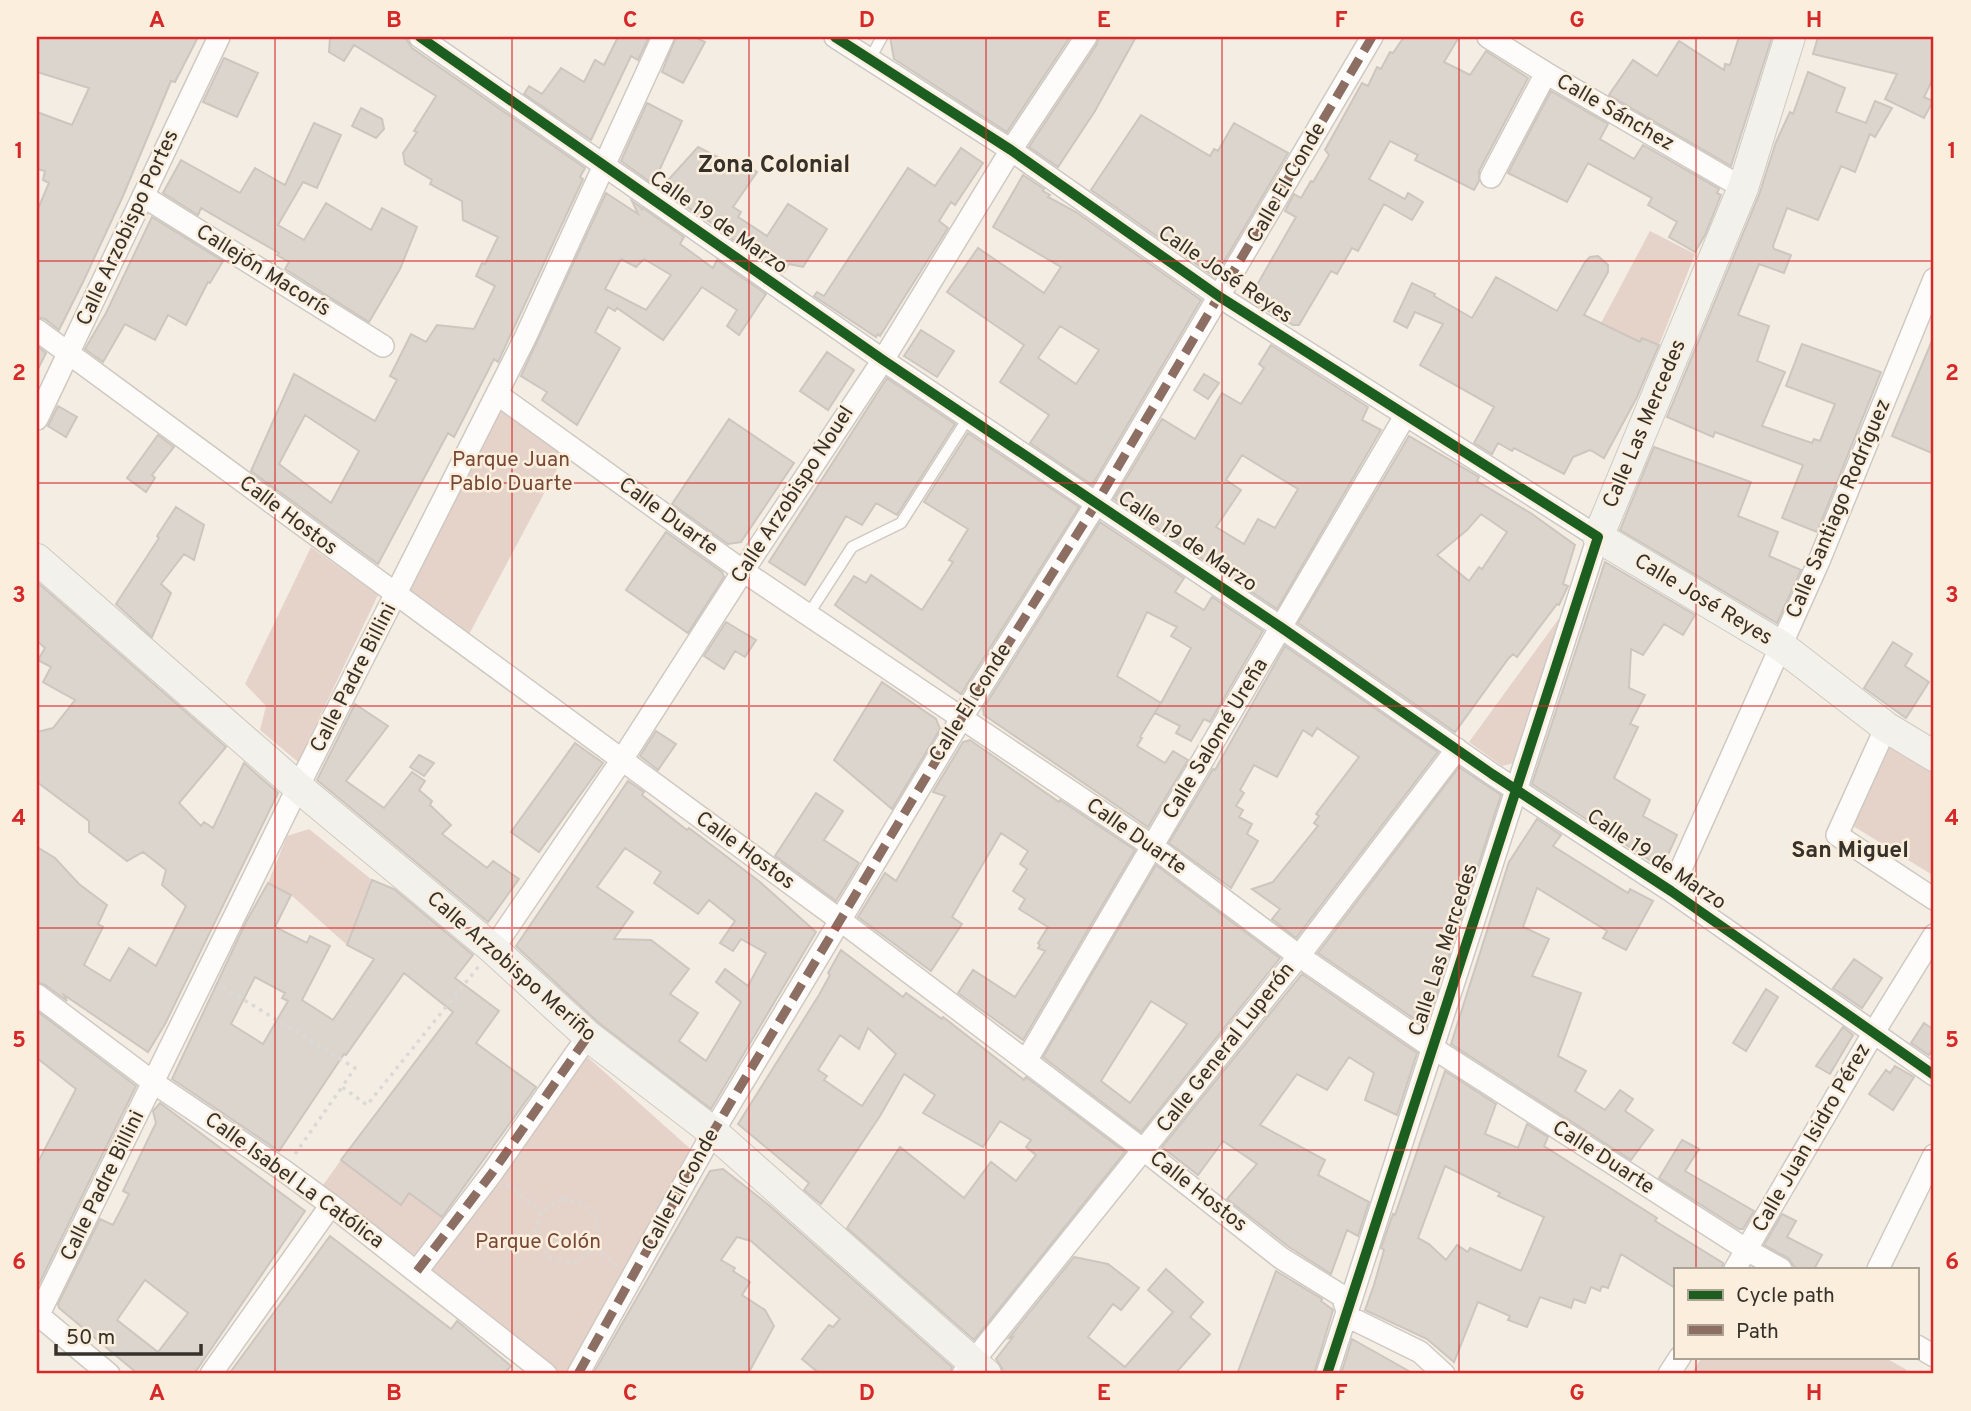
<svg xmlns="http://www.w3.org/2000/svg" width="1971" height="1411" viewBox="0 0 1971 1411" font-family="Overpass,sans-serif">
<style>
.green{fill:#e5d3ca}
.building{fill:#dcd5cd;stroke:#cdc6bf;stroke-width:2;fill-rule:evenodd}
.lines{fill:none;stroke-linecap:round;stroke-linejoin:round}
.lane-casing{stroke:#cfc9c1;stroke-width:13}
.street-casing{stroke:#cfc9c1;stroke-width:24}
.secondary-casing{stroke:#cfc9c1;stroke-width:32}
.path{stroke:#dad9d6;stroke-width:3.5;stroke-dasharray:3.5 5;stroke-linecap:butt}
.lane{stroke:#fdfcfb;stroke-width:10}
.street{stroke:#fdfcfb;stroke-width:21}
.secondary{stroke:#f3f1ec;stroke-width:30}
.quiet{stroke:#8d6e63;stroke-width:9;stroke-dasharray:18 9;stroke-linecap:butt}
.cycleway-casing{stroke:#fbeedc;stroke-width:15}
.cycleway{stroke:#1b5e20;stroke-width:10}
.grid{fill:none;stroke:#d62828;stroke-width:2;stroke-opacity:0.55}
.labels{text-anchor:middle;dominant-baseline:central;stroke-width:5;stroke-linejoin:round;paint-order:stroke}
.street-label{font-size:21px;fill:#36322b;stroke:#fbeedc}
.park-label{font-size:21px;fill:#784837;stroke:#fbeedc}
.neighbourhood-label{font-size:23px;font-weight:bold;fill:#36322b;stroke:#fbeedc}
.quarter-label{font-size:24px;font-weight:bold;fill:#36322b;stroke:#fbeedc}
.neatline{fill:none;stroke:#d62828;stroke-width:2.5}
.grid-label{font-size:23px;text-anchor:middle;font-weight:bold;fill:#d62828}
</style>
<rect width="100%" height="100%" fill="#f4ede3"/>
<path class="green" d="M1650 231 1695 254 1659 345 1643 338 1640 342 1601 323Z
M499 407 564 456 466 640 405 592Z
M311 547 378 595 298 762 260 730 266 706 245 684Z
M1560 617 1566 620 1520 755 1514 763 1502 766 1469 742Z
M1889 745 1934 769V876L1850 824Z
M309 829 372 880 347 945 291 895 268 883 287 836Z
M573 1044 695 1153 565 1374H556L323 1185 341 1160 401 1204 409 1193 443 1218Z
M1702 1357H1884L1907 1370 1904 1374H1691Z"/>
<path class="building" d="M37 37H198L175 82 171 81 123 196 84 280 59 330 45 319 37 317V211L49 183 43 180 45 171 37 169V112L72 125 89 88 37 72Z
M330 37H405L412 48 585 168 580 177 583 179 498 362 494 359 454 437 448 433 378 564 251 471 294 374 375 421 397 380 390 376 411 334 426 342 437 325 474 329 495 286 476 276 482 263 485 264 498 237 463 220 462 201 430 184 432 180 405 164 403 153 417 132 414 131 436 96 354 45 344 61 329 52ZM305 415 359 451 331 503 279 464Z
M618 37H649L638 60 631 56 591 140 524 94 529 86 542 94 561 68 584 82 595 60 604 65Z
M676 37H695L705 42 683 83 662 72Z
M890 37H1070L1007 132 894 59Z
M1099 37H1136L1095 111 1058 167 1029 147 1097 44Z
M1404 37H1459L1444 62 1470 75 1486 51 1528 78 1479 171V181L1474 190 1415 160 1418 155 1390 141 1369 179 1405 199 1408 193 1423 202 1412 220 1384 204 1358 251 1352 248 1337 274 1331 271 1299 325H1293L1256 304 1257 285 1296 217 1285 211 1294 194 1301 198 1311 181 1313 182 1329 155 1325 150 1362 83 1368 86 1377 67 1381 69 1390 52 1393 53Z
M1739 37H1772L1731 166 1609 95 1633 60 1657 76 1679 41 1724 70 1725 64 1730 65Z
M1818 37H1934V77L1924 97 1933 101 1924 118 1885 99 1897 74 1813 54Z
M224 58 258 73 237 117 203 102Z
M1808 72 1845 88 1836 112 1866 123 1875 101 1892 108 1875 137 1870 134 1855 172 1841 166 1818 220 1787 208 1773 246 1774 249 1791 255 1784 273 1759 264 1738 315 1769 326 1757 361 1785 372 1762 426 1812 443 1814 439 1820 441 1835 404 1786 386 1802 344 1881 372 1817 532 1782 518 1803 465 1715 432 1713 437 1667 417 1759 195 1776 142 1790 112 1793 114Z
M1551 91 1608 124 1600 139 1634 159 1643 145 1719 189 1717 193 1721 195 1705 235 1695 252 1669 237 1677 222 1648 205 1652 198 1588 163 1567 202 1508 173Z
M647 103 682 121 653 184 621 161Z
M361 108 382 119 384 129 376 138 352 126Z
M1141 115 1210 156 1214 149 1218 151 1234 123 1288 153 1215 277 1091 190Z
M314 123 341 135 317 188 303 182 278 225 304 240 326 203 371 230 382 208 417 227 400 269 369 322 285 269 289 262 277 255 279 253 201 208 198 215 163 193 181 160 240 193 255 168 285 185Z
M698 147 733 165 738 159 757 172 733 207 741 212 738 217 767 236 788 204 827 229 803 267 789 264 784 272 781 273 728 236V234L660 189Z
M961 148 983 163 955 205 951 202 939 221 948 228 880 336 878 334 876 337 814 296 817 292 824 296 908 168 935 186Z
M1023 175 1044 189 1043 191 1050 195 1048 197 1076 212 1201 300 1092 485 1030 443 1049 415 1000 382 1024 345 947 292 978 248 1044 293 1061 267 993 227ZM1060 326 1099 350 1076 384 1038 358Z
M606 193 638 214 632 201 642 208 641 210 643 208 684 237 680 244 713 268 717 260 766 294 739 335 727 326 737 310 702 287 663 340 617 308 615 311 608 307 595 332 620 348 577 425 542 400 547 392 521 376ZM621 259 636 267 644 259 671 275 646 310 605 289Z
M152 217 223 261 210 283 208 282 186 325 168 315 155 340 125 324 103 362 85 349 106 313Z
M1598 256 1608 265V272L1584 315 1640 342 1642 338 1659 345 1637 397 1604 458 1590 450 1573 457 1564 474 1514 448 1512 451 1498 443 1492 454 1474 443 1494 407 1420 365 1443 324 1415 312 1407 328 1394 321 1412 283 1435 294 1434 296 1472 318 1496 277 1557 311 1585 262 1590 257Z
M921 330 954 351 937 377 904 356Z
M1934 336V454L1892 436Z
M1271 345 1368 407 1362 420 1381 430 1277 609 1114 499 1162 419 1195 439 1222 393 1241 404 1264 368 1259 364ZM1242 455 1298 489 1275 528 1258 519 1244 544 1216 527 1241 490 1226 480Z
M37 346 46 353 37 371Z
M827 352 854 370 828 410 800 391Z
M1204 374 1219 383 1208 399 1194 390Z
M887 378 955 424 897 515 876 503 862 525 846 516 805 585 769 562Z
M58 406 77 417 66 437 48 426Z
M729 419 794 463 741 542 728 544 672 504Z
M968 433 1079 507 961 694 835 605 854 576 866 583 871 575 922 610 953 562 949 560 968 529 924 502Z
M158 435 174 447 152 475 155 478 146 492 127 478Z
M1409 436 1479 477 1477 481 1532 514 1575 545 1563 584 1568 586 1559 605 1557 604 1517 657 1513 654 1508 659 1455 732 1298 623ZM1481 514 1507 532 1482 569 1479 567 1469 581 1437 555 1467 530Z
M1654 447 1751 482 1738 516 1778 532 1769 556 1801 570 1777 623 1620 530Z
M176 507 204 525 194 560 184 554 161 584 171 593 152 637 116 604 159 538 157 536Z
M1100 522 1184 578 1175 592 1204 610 1212 597 1263 631 1210 722 1204 719 1191 741 1176 733 1180 726 1155 713 1160 704 1140 737 1142 738 1137 746 1165 763 1173 751 1188 760 1148 827 984 715 983 709ZM1147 612 1177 627 1171 636 1191 648 1161 703 1117 676Z
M666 532 722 572 724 577 688 633 626 590Z
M1605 562 1695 615 1683 635 1664 624 1643 655 1631 649 1629 688 1645 695 1630 724 1638 727 1614 778 1650 800 1643 816 1677 835 1662 868 1532 784Z
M37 582 226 747 179 803 201 826 204 822 213 828 244 763 278 793 165 1024 148 1052 64 995 67 1001 45 985 37 982V847L55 858 79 884 107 905 98 924 103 927 84 965 110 981 129 948 156 966 186 906 162 885 166 870 143 852 127 861 89 832V821L37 782V732L53 728 75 700 43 682 51 667 38 660 45 648 37 641Z
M726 622 756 640 745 657 735 651 724 669 704 656Z
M1893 642 1912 654 1905 666 1929 682 1906 718 1864 688Z
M1285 646 1438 752 1296 938 1272 919 1280 909 1252 889 1273 882 1318 826 1314 823 1319 816 1316 814 1359 757 1317 728 1312 736 1303 730 1277 777 1254 765 1240 790 1244 793 1236 806 1243 810 1239 817 1252 824 1247 834 1258 841 1231 888 1169 843 1213 769 1215 770Z
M882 682 936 719 940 729 892 809 834 760Z
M355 704 388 726 346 781 384 808 412 772 425 781 419 790 432 801 430 805 451 825 442 834 487 868 493 861 519 879 488 922 317 780Z
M656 731 676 744 658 770 640 756Z
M970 740 1059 802 1060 800 1135 850 1023 1040 958 993 973 970 1015 997 1045 951 1038 948 1040 945 1038 943 1048 927 1019 909 1025 899 1013 891 1027 869 1020 864 1028 851 1001 833 952 917 962 924 931 971 858 917 885 873 896 881 945 796 933 792 963 742Z
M575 743 603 763 539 852 511 832Z
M419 755 434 763 424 776 410 767Z
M1459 767 1501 795 1426 1027 1318 953Z
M628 781 644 792 642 795 687 830 689 828 760 882 816 932 711 1109 599 1023 516 946ZM625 848 661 872 654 883 698 914 709 900 735 921 720 943 733 951 741 939 766 953 748 986 725 969 716 982 741 1002 706 1061 679 1041 698 1013 670 994 689 969 651 940 614 939 633 912 597 887Z
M816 793 843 811 824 840 859 863 836 901 775 856Z
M1537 819 1561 835 1553 846 1628 893 1630 889 1653 901 1626 950 1603 938 1607 931 1537 888 1523 927 1549 939 1532 976 1581 993 1558 1056 1586 1071 1575 1091 1605 1110 1620 1090 1633 1099 1625 1111 1653 1130 1631 1160 1451 1044 1509 862Z
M1156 865 1280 958 1141 1132 1043 1057ZM1151 1001 1187 1024 1130 1103 1101 1081Z
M372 880 394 889 473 955 455 978 499 1011 476 1043 536 1087 442 1217 409 1193 401 1205 341 1160 453 1012 404 973 346 1055 344 1054 279 1151 172 1079 246 922 268 883 291 895 275 927 307 943 310 936 330 946 302 1000 333 1020 374 959 347 945ZM255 977 285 993 282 998 288 1001 263 1044 231 1024Z
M841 950 903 997 906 993 942 1019 943 1017 1024 1080 1026 1077 1125 1152 974 1340 847 1228 900 1147 964 1198 991 1162 1016 1181 1036 1155 1026 1147 1031 1140 1000 1121 983 1147 923 1113 935 1095 904 1074 880 1116 821 1204 804 1190 809 1183 738 1124 819 995 830 975 828 973ZM868 1028 896 1054 862 1106 824 1080 827 1076 818 1070 840 1035 859 1049Z
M1854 959 1882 978 1862 1008 1833 988Z
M1302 974 1417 1053 1397 1115 1365 1100 1374 1073 1349 1057 1327 1090 1297 1074 1260 1125 1325 1160 1318 1175 1369 1202 1358 1236 1347 1230 1331 1274 1289 1247 1227 1199 1257 1164 1223 1141 1198 1175 1162 1147Z
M1766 989 1778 997 1746 1051 1733 1043Z
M37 1011 136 1086 37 1288V1164L76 1089 37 1058Z
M1924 1023 1934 1030V1047L1929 1055 1911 1043Z
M1843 1027 1853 1035 1830 1074 1816 1066Z
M1895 1066 1914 1077 1893 1110 1869 1094 1886 1070 1890 1073Z
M1445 1071 1496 1104 1485 1134 1518 1148 1527 1124 1548 1137 1544 1146 1657 1218 1655 1221 1723 1263 1722 1269H1675V1288L1621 1254 1608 1288 1602 1286 1600 1291 1591 1287 1585 1303 1574 1299 1571 1308 1540 1297 1527 1327 1508 1320 1510 1316 1478 1302 1454 1362 1427 1339 1365 1310 1374 1285 1384 1250 1381 1248 1393 1214 1395 1215ZM1445 1166 1500 1193 1498 1196 1544 1217 1521 1271 1470 1248 1468 1252 1457 1245 1446 1260 1429 1244 1418 1238Z
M160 1103 305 1211 194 1374H138L59 1308 58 1304 100 1219 113 1225 129 1194 123 1191 156 1123 153 1111ZM145 1280 188 1313 158 1352 117 1320Z
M1682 1140 1699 1149 1685 1171 1754 1211 1743 1229H1739L1659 1178Z
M723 1169 770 1206 952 1367 950 1374H820L802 1359 829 1325 833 1327 840 1319 751 1241 737 1237 721 1260 735 1268 733 1271 750 1282 742 1295 765 1310 774 1326 748 1374H593L710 1171Z
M1782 1214 1796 1221 1787 1237 1822 1255 1814 1269H1796L1788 1258 1764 1245Z
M330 1236 451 1329 457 1321 511 1366 504 1374H229Z
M1074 1257 1108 1264 1139 1288 1121 1310 1113 1304 1088 1337 1125 1367 1173 1312 1148 1290 1166 1269 1203 1302 1190 1317 1210 1334 1175 1374H1003L1002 1368 996 1359 1013 1337 1009 1338Z
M1276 1271 1322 1299 1321 1301 1333 1310 1314 1374H1237Z
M1352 1339 1414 1374H1341Z"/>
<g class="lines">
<defs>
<path id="lane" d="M870 59 882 37
M808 615 852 547 901 523 968 418"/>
<path id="street" d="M420 37 883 360 1282 628 1492 774 1671 891 1934 1075
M835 37 1011 150 1220 297 1598 537 1327 1374
M1488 37 1546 73 1743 188
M1491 177 1546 73
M143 196 383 346
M37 330 840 920 1145 1151 1281 1258 1342 1296 1349 1317 1420 1352 1444 1374
M497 394 743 571 1152 846 1299 956 1433 1048 1747 1250 1781 1269
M37 419 219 37
M1886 727 1837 835 1934 899
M1671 891 1819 561 1934 279
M493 949 621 761 743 571 883 360 1011 150 1086 37
M37 995 154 1083 283 1170 331 1205 546 1374
M1026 1061 1405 416
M1735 1269 1874 1032 1934 935
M1878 1269 1934 1155
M417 1271 492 1173 588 1036
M37 1314 109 1374
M38 1316 298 787 525 338 663 37
M1917 1346 1934 1356
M211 1374 331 1205
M578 1374 713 1132 961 719 1096 504 1372 37
M963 1374 1299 956 1457 749
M1669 1374 1680 1357"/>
<path id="secondary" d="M1790 37 1743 188 1598 537 1781 646 1886 727 1934 756
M37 559 298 787 493 949 588 1036 713 1132 986 1374"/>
</defs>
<use href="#lane" class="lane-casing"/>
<use href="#street" class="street-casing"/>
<use href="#secondary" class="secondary-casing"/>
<path class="path" d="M223 987 355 1068 342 1087 367 1105 479 966
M295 1154 342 1087
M507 1184 541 1211
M562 1199 585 1204 598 1223 595 1247 574 1263 549 1258 534 1236 541 1211Z
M595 1247 617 1266"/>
<use href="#lane" class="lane"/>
<use href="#street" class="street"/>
<use href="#secondary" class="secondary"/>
<path class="quiet" d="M417 1271 492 1173 588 1036
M578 1374 713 1132 961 719 1096 504 1372 37"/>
<defs>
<path id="cycleway" d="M420 37 883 360 1282 628 1492 774 1671 891 1934 1075
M835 37 1011 150 1220 297 1598 537 1327 1374"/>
</defs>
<use href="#cycleway" class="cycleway-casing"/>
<use href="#cycleway" class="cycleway"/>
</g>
<path class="grid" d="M275 37V1374M512 37V1374M749 37V1374M986 37V1374M1222 37V1374M1459 37V1374M1696 37V1269M37 261H1934M37 483H1934M37 706H1934M37 928H1934M37 1150H1934M1696 1357V1374"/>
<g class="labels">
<g class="street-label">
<text transform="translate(1615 113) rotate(30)">Calle Sánchez</text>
<text transform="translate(1287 183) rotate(-60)">Calle El Conde</text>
<text transform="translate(718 223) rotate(35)">Calle 19 de Marzo</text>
<text transform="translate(128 228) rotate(-65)">Calle Arzobispo Portes</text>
<text transform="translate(263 271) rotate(32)">Callejón Macorís</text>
<text transform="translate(1225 275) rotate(34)">Calle José Reyes</text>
<text transform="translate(1645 424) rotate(-67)">Calle Las Mercedes</text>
<text transform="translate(793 495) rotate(-57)">Calle Arzobispo Nouel</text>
<text transform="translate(1839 509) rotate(-67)">Calle Santiago Rodríguez</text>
<text transform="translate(288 516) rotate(37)">Calle Hostos</text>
<text transform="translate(668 517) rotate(36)">Calle Duarte</text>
<text transform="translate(1187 542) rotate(34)">Calle 19 de Marzo</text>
<text transform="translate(1703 600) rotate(31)">Calle José Reyes</text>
<text transform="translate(354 678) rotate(-63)">Calle Padre Billini</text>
<text transform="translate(971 703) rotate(-58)">Calle El Conde</text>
<text transform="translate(1216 739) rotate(-59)">Calle Salomé Ureña</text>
<text transform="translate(1136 837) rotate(35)">Calle Duarte</text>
<text transform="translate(745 851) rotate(36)">Calle Hostos</text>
<text transform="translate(1656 860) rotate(34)">Calle 19 de Marzo</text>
<text transform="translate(1444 950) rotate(-72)">Calle Las Mercedes</text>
<text transform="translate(511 967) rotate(41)">Calle Arzobispo Meriño</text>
<text transform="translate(1226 1048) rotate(-52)">Calle General Luperón</text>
<text transform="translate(1812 1138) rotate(-60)">Calle Juan Isidro Pérez</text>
<text transform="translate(1603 1158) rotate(33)">Calle Duarte</text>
<text transform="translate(294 1181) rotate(36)">Calle Isabel La Católica</text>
<text transform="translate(103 1186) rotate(-64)">Calle Padre Billini</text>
<text transform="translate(681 1190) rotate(-61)">Calle El Conde</text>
<text transform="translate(1198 1192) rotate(38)">Calle Hostos</text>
</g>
<g class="park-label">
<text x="511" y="460">Parque Juan<tspan x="511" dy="24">Pablo Duarte</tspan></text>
<text x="538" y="1242">Parque Colón</text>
</g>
<g class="neighbourhood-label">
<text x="1850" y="851">San Miguel</text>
</g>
<g class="quarter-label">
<text x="774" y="166">Zona Colonial</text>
</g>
</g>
<rect width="1971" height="1411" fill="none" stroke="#fbeedc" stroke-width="77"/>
<rect x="1674" y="1268" width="245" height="91" fill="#fbeedc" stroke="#aca395" stroke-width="2"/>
<rect x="1688" y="1290" width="35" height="10" fill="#1b5e20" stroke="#aca395" stroke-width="2"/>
<text x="1736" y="1302" font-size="21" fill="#36322b">Cycle path</text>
<rect x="1688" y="1325" width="35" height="10" fill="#8d6e63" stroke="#aca395" stroke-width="2"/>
<text x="1736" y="1338" font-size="21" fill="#36322b">Path</text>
<path d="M56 1344v10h145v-10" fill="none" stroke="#36322b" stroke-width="3.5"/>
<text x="66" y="1344" font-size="21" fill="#36322b" stroke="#fbeedc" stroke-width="5" paint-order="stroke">50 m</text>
<rect x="38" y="38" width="1894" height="1334" class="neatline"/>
<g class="grid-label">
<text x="157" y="27">A</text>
<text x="394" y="27">B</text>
<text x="630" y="27">C</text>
<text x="867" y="27">D</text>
<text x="1104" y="27">E</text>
<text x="1341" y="27">F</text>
<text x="1577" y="27">G</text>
<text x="1814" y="27">H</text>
<text x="19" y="158">1</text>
<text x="1952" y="158">1</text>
<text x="19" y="380">2</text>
<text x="1952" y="380">2</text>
<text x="19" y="602">3</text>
<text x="1952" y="602">3</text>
<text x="19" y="825">4</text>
<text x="1952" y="825">4</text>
<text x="19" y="1047">5</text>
<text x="1952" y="1047">5</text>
<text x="19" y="1269">6</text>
<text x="1952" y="1269">6</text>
<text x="157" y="1400">A</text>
<text x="394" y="1400">B</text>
<text x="630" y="1400">C</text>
<text x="867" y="1400">D</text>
<text x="1104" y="1400">E</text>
<text x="1341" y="1400">F</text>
<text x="1577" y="1400">G</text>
<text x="1814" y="1400">H</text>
</g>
</svg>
